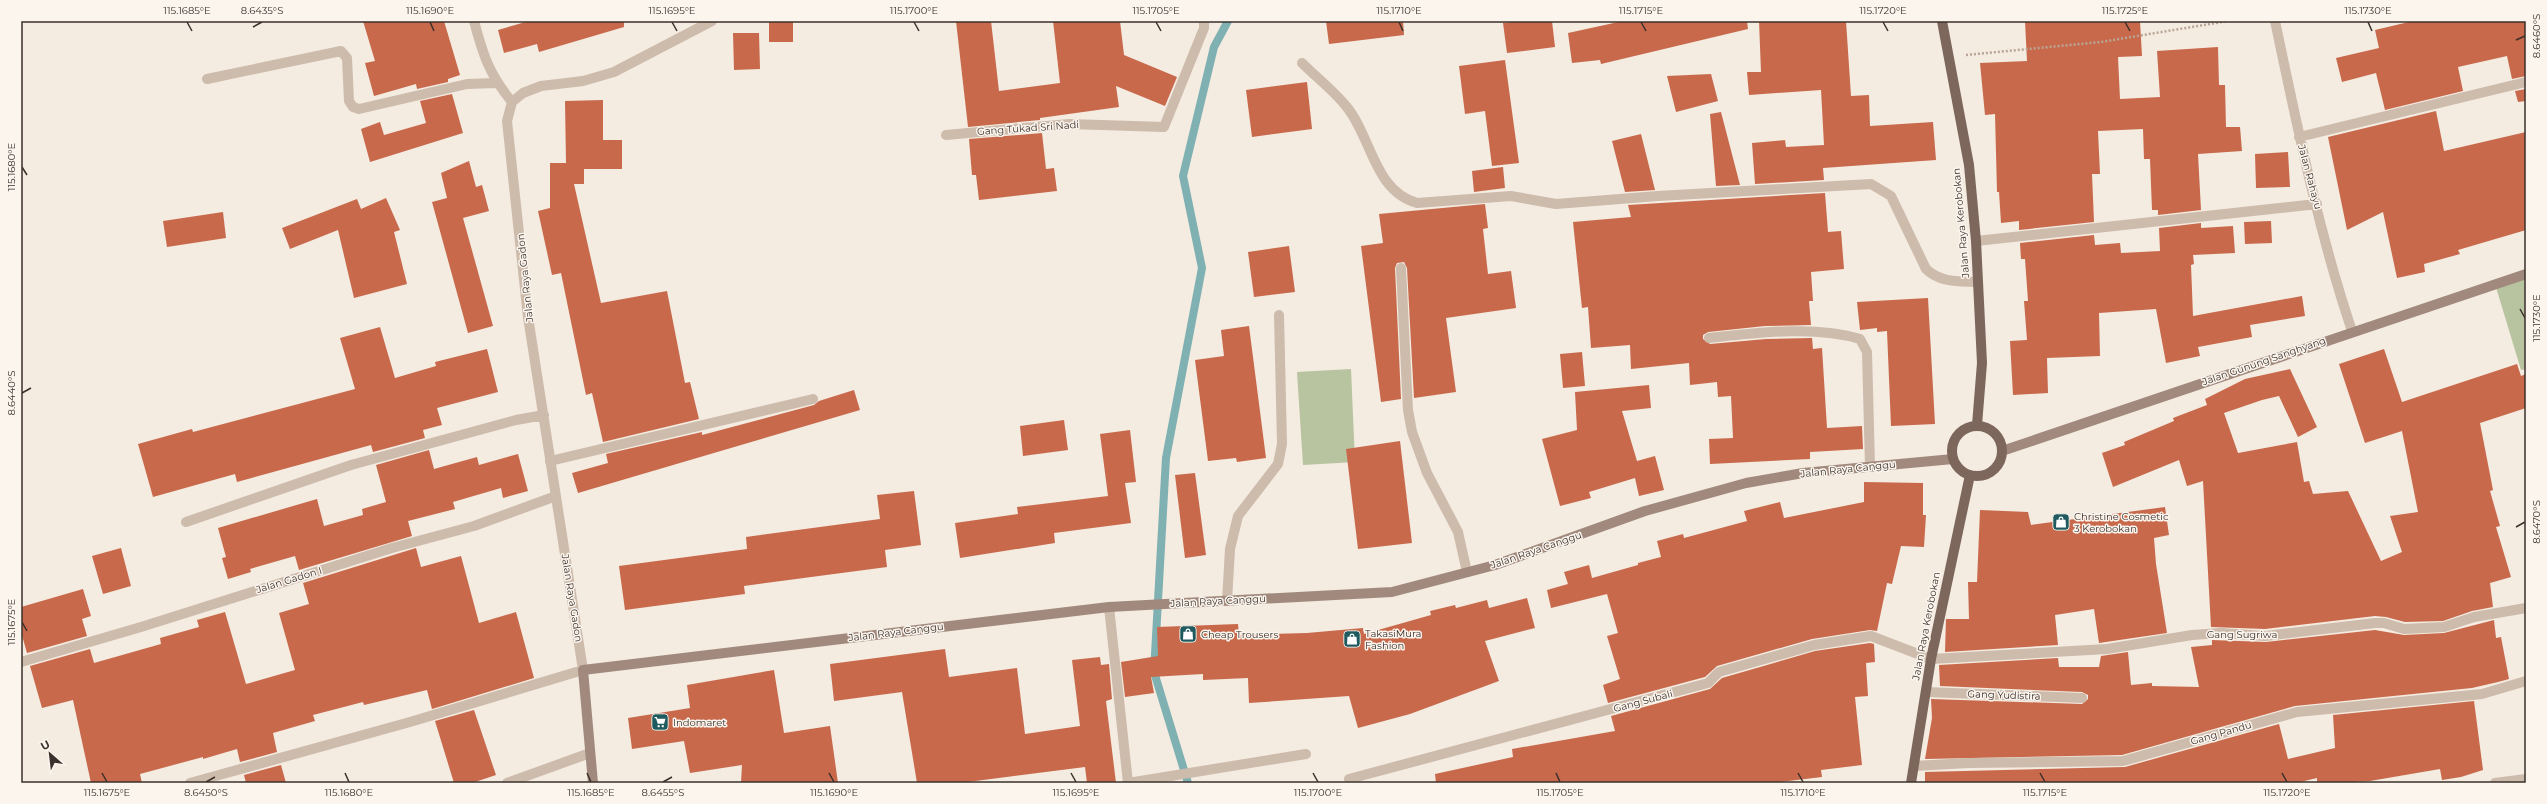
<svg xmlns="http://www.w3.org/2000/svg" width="2547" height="804" viewBox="0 0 2547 804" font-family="Montserrat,sans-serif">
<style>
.green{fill:#b8c4a0}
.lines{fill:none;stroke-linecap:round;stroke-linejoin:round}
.stream{stroke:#7fb0b2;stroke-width:8}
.building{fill:#c8694b}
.path{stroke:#b9a596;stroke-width:2.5;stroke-dasharray:2 2;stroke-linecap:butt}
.lane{stroke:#cdbbac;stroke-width:10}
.street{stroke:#cdbbac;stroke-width:10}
.secondary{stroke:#a18a7d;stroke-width:10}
.primary{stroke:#7d675c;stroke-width:10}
.ticks{fill:none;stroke:#3b302b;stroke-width:1.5}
.labels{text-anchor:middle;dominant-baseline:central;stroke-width:3;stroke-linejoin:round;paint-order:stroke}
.street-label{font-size:10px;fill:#3b302b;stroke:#fbf5ee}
.poi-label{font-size:10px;fill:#3b302b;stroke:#fbf5ee;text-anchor:start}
.neatline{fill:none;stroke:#3b302b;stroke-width:1.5}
.ticks-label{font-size:10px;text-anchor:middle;fill:#3b302b}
</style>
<rect width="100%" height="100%" fill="#f4ebe1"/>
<path class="green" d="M2526 275V369L2521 370 2495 284Z
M1351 369 1355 462 1303 465 1297 372Z"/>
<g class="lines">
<path class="stream" d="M1188 783 1154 672 1166 458 1202 268 1183 176 1214 47 1228 21"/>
</g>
<path class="building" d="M363 21H444L460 75 448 79V82L417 89 416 84 374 96 365 63 375 61Z
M529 21H624V27L539 52 537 44 504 53 498 30Z
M769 21H793V42H769Z
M956 21H991L999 91 1060 83 1053 21H1120L1124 55 1177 77 1165 106 1116 86 1119 107 1040 118V120L968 127Z
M1326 21H1403L1404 35 1329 44Z
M1522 21H1552L1555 47 1507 53 1503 23Z
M1623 21H1747L1748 29 1601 64 1600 60 1572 63 1568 33Z
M1759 21H1846L1851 96 1869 95 1870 126 1933 122 1936 160 1823 168 1824 180 1755 184 1752 143 1785 140 1786 147 1824 145 1821 90 1749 95 1747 72H1761Z
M2025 21H2140L2142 56 2118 57 2120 99 2160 97 2157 51 2218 47 2219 85H2225L2226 127H2240L2242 151 2198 154 2201 210 2158 215V210H2152L2150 159H2144L2143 129 2098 131 2100 174H2092L2094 222 2019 230V221L2001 223 1999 192H1997L1995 114 1985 115 1980 63 2027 61Z
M2413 21H2526V76L2512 79 2507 56 2458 67 2463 91 2385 110 2376 73 2342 82 2336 58 2379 48 2375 30Z
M733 33H759L760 69 734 70Z
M1505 60 1519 163 1492 166 1485 111 1465 114 1459 66Z
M1711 74 1718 101 1676 112 1667 76Z
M1307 82 1312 129 1252 137 1246 90Z
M2526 89V101L2518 102 2515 91Z
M452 94 463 133 370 162 361 129 380 122 384 135 426 123 420 101Z
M603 100V140H622V169H584V184H574L601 303 667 291 685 383 690 382 699 419 603 442 592 393 586 395 561 273 552 275 538 211 550 208V163H566L565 101Z
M2436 111 2444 151 2526 132V230L2458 250 2460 254 2424 264 2425 272 2397 278 2383 212 2347 230 2328 137Z
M1721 112 1740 185 1716 186 1710 114Z
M1042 133 1046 169 1054 168 1057 191 979 200 976 175H972L969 139Z
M1641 134 1655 190 1625 192 1612 141Z
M2288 152 2290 187 2256 188 2255 154Z
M469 161 476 187 482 185 489 211 463 218 493 326 468 333 432 202 447 198 441 173Z
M1503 167 1505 188 1474 192 1472 171Z
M1825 193 1828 232 1841 231 1844 269 1811 272 1813 301H1809L1811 325 1765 326 1708 332 1703 335V339L1710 344 1766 339 1812 338 1813 349 1822 348 1827 428 1862 426 1863 449 1810 452V459L1710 464 1709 439 1733 438 1731 396 1718 397 1717 382 1690 385 1689 363 1631 369 1630 345 1591 348 1588 307 1582 308 1573 222 1631 217 1628 205Z
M386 198 400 230 394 232 407 284 354 298 338 230 290 249 282 228 357 199 361 209Z
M1485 204 1488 228 1483 229 1488 274 1511 271 1516 308 1446 318 1456 392 1414 398 1407 268 1404 262 1397 263 1395 268 1401 399 1381 402 1361 246 1383 243 1379 214Z
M223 212 226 238 167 247 163 221Z
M2271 221 2272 243 2245 244 2244 222Z
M2201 223V228L2233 226 2235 253 2193 255 2194 264 2191 265 2193 316 2302 296 2305 316 2250 325 2252 337 2198 347 2200 356 2166 363 2156 309 2099 313 2100 356 2047 358 2048 393 2013 395 2010 341 2027 340 2024 301H2028L2025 259H2021L2020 243 2094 235 2095 245 2120 243 2121 253 2160 251 2159 228Z
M1289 246 1295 292 1254 297 1248 252Z
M1928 298 1935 424 1891 426 1887 331 1877 332V328L1860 330 1857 302Z
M1249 326 1266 458 1237 462 1236 458 1208 461 1195 360 1224 356 1221 330Z
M380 327 395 378 436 366 435 362 487 349 498 392 437 408 442 425 423 430 425 438 373 452 371 445 237 482 235 474 153 497 138 444 192 429 193 432 355 389 340 338Z
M2384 349 2402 402 2517 364 2521 376 2526 374V408L2480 423 2493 490 2490 491 2500 526 2496 527 2511 577 2490 583 2493 607 2472 611 2443 621 2405 622 2386 617 2375 616 2265 629 2211 627 2203 481 2187 486 2179 460 2113 487 2102 453 2125 445 2124 442 2174 421 2173 418 2207 405 2205 399 2245 379 2290 369 2317 427 2298 437 2279 396 2262 400 2224 413 2238 453 2297 442 2304 482 2309 481 2313 494 2348 491 2381 561 2402 552 2390 516 2418 512 2402 431 2365 443 2339 364Z
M1582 352 1585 386 1563 388 1560 354Z
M1649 385 1651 408 1622 411 1637 461 1655 456 1664 490 1639 496 1635 478 1589 492 1591 498 1560 506 1542 439 1577 430 1575 392Z
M854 390 860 410 578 493 572 473 608 463 606 454 702 432V435L814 405 819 401Z
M1064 420 1068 450 1023 456 1020 426Z
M1130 430 1136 482 1125 483 1131 523 1054 533 1055 543 960 558 955 523 1018 514 1017 507 1108 496 1100 434Z
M1400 441 1412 543 1358 549 1346 449Z
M429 450 434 469 477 457 479 465 518 454 528 491 503 498 501 488 453 502 455 509 408 521 412 536 299 570 295 556 250 569 251 572 228 579 222 558 226 557 218 528 317 499 324 526 363 515 362 509 386 502 376 465Z
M1195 473 1206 555 1185 558 1175 475Z
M1864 482 1923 483V515H1926L1924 547 1901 546 1892 584 1887 583 1877 631 1870 630 1812 639 1717 666 1705 677 1608 703 1603 685 1620 679 1607 636 1618 633 1607 594 1551 608 1547 590 1568 584 1564 572 1589 565 1592 578 1638 565V563L1661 557 1657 541 1683 534 1684 538 1747 521 1744 511 1780 502 1784 518 1864 502Z
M914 491 921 545 885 550 887 567 744 586 745 594 625 610 619 566 747 549 746 537 880 519 877 495Z
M2165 507 2169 535 2154 538 2156 564 2167 633 2099 643 2094 609 2055 615 2058 645 1945 652 1946 619H1969L1968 582H1977L1980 510 2028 512 2031 525Z
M121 548 131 586 103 594 92 556Z
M416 548 421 567 461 556 479 623 516 612 534 678 432 709 427 690 364 705 363 702 313 715 315 721 273 733 277 752 240 762 237 749 203 759V757L140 774 142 783H91L73 700 42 708 30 666 90 649 94 663 161 644 160 638 199 627 197 620 225 612 246 684 295 670 279 613 309 604 303 583Z
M83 589 91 616 82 619 87 636 27 653 21 632V607Z
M1527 598 1535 628 1485 641 1499 681 1410 714 1358 728 1349 696 1249 703 1248 678 1203 680V674L1151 677 1154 693 1125 697 1121 662 1158 656 1157 627 1238 624 1239 635 1307 633 1363 628 1364 634 1431 615 1430 611 1455 605 1456 608 1487 600 1489 608Z
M2494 620 2496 638 2501 637 2509 679 2498 682 2472 688 2295 706 2122 755 1925 759 1932 718 1931 699 2082 704 2088 699V695L2082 692 1940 686 1939 665 2058 658 2059 667H2099L2101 656 2128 652 2131 685 2152 683V686L2199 687 2191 647 2212 645V640L2266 642 2375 630 2404 635 2444 633Z
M1870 643 1874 644 1875 662 1866 663 1868 696 1855 697 1862 765 1821 770 1822 777 1772 783H1436L1435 774 1513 757 1512 749 1615 731 1611 716 1710 689 1722 678 1815 651Z
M945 649 949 677 1017 668 1025 734 1080 726 1072 660 1100 657 1101 665 1109 664 1112 699 1106 701 1116 783H1087L1085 767 960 783H917L902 692 834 701 830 664Z
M774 670 784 733 830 726 838 783H741L742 765 690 773 684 741 632 749 628 718 690 708 687 685Z
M2474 701 2483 770 2461 777 2442 780 2440 769 2370 781 2336 783H2317V778L2296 783H1925V772L2125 767 2279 724 2288 759 2335 748 2333 715Z
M474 710 496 775 472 783H454L435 721Z
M281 765 286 783H246L244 775Z"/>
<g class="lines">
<path class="path" d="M1966 55 2101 42 2228 21"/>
<path class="lane" d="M1401 268 1408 410 1412 432 1427 473 1458 532 1467 572
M550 461 813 399
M1227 601 1230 549 1238 516 1278 464 1282 444 1279 315
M507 783 590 753
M1128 783 1306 754"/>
<path class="street" d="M474 21C483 55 489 74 512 102
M2275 21C2297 125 2318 230 2352 331
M1302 63C1316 77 1333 90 1346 106 1372 137 1373 190 1417 203L1511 196 1556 204 1658 196 1871 184 1891 196 1926 269C1941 283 1958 281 1978 282
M207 79 341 51 347 58 349 101 353 107 359 109 467 84 496 83
M946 135 1069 124 1164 127 1204 28V21
M2299 137 2526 82
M1976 241 2317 204
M1709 338C1755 333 1815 325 1860 339L1867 352 1870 466
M186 522 351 465 516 420 544 415
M1109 607 1128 783
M21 662 141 627 392 548 474 526 556 496
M1926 692 2082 698
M1914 766 1968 763 2123 761 2297 712 2482 694 2526 681
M1349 779 1708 683 1719 672 1814 645 1871 636 1931 659 2107 649 2192 635 2221 633 2265 636 2375 623H2384L2404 629 2444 627 2474 617 2526 608
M190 783 410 722 583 670 528 317 507 121 512 102 523 93 541 86 583 81 614 72 712 21
M2495 783 2526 779"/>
<path class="secondary" d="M2002 451 2526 274
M593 783 583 670 1109 607 1392 592 1495 565 1645 511 1746 483 1803 473 1953 459"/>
<path class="primary" d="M1942 21 1969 165 1976 241 1982 363 1977 425
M1952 451a25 25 0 1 1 50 0a25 25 0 1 1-50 0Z
M1911 783 1931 659 1970 475"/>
</g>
<path class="ticks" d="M187 22 192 31M430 22 434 31M672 22 677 31M914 22 919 31M1156 22 1161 31M1399 22 1403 31M1641 22 1646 31M1883 22 1888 31M2125 22 2130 31M2368 22 2372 31M253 27 262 22M2516 40 2525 36M22 167 27 175M2520 309 2525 318M22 393 31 388M2516 527 2525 522M22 622 27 631M102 773 107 782M345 773 349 782M587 773 591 782M829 773 834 782M1071 773 1076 782M1313 773 1318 782M1556 773 1560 782M1798 773 1803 782M2040 773 2045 782M2282 773 2287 782M206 782 215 777M663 782 672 777"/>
<defs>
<symbol id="shop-square" viewBox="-11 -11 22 22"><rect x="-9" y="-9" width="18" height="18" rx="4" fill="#1f5a5e" stroke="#fbf5ee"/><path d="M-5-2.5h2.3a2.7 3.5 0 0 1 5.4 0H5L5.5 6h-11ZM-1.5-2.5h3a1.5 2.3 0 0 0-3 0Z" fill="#fff"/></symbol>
<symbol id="supermarket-square" viewBox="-11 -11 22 22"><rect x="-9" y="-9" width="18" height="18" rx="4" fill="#1f5a5e" stroke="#fbf5ee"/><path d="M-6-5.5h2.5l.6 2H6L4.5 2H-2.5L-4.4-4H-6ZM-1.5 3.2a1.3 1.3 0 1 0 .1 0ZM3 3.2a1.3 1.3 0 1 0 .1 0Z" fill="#fff"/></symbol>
</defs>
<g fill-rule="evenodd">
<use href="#shop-square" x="2051" y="512" width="20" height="20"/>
<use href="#shop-square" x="1178" y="624" width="20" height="20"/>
<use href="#shop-square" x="1342" y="629" width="20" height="20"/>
<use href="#supermarket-square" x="650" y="712" width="20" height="20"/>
</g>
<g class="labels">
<g class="street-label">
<text transform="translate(1028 128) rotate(-4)">Gang Tukad Sri Nadi</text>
<text transform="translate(2310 177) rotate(75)">Jalan Rahayu</text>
<text transform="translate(1961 223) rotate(-95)">Jalan Raya Kerobokan</text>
<text transform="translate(525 278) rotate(-96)">Jalan Raya Gadon</text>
<text transform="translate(2264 361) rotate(-19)">Jalan Gunung Sanghyang</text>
<text transform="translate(1848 469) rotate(-6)">Jalan Raya Canggu</text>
<text transform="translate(1536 550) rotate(-19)">Jalan Raya Canggu</text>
<text transform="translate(289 580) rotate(-17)">Jalan Gadon I</text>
<text transform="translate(572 598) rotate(81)">Jalan Raya Gadon</text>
<text transform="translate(1218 601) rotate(-3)">Jalan Raya Canggu</text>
<text transform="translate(1926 626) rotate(-79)">Jalan Raya Kerobokan</text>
<text transform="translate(896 632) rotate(-7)">Jalan Raya Canggu</text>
<text x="2242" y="634">Gang Sugriwa</text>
<text transform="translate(2004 695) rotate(2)">Gang Yudistira</text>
<text transform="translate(1643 701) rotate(-15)">Gang Subali</text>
<text transform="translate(2221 733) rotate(-16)">Gang Pandu</text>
</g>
<g class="poi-label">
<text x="2074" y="516">Christine Cosmetic<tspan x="2074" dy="12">3 Kerobokan</tspan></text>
<text x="1365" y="633">TakasiMura<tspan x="1365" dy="12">Fashion</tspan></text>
<text x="1201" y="634">Cheap Trousers</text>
<text x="673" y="722">Indomaret</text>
</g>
</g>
<rect width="2547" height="804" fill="none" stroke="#fbf5ee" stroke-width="44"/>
<g transform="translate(50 754) rotate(332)" stroke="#fbf5ee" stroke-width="3" paint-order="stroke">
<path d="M0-3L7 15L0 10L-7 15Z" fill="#3b302b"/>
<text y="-6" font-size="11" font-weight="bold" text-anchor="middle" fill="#3b302b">U</text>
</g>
<rect x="22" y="22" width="2503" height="760" class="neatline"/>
<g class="ticks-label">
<text x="187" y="14">115.1685°E</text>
<text x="262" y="14">8.6435°S</text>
<text x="430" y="14">115.1690°E</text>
<text x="672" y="14">115.1695°E</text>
<text x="914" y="14">115.1700°E</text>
<text x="1156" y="14">115.1705°E</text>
<text x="1399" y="14">115.1710°E</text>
<text x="1641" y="14">115.1715°E</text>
<text x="1883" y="14">115.1720°E</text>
<text x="2125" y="14">115.1725°E</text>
<text x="2368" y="14">115.1730°E</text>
<text transform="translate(2536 36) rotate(-90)" y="4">8.6460°S</text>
<text transform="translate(11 167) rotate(-90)" y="4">115.1680°E</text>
<text transform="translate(2536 318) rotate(-90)" y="4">115.1730°E</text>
<text transform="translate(11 393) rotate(-90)" y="4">8.6440°S</text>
<text transform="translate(2536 522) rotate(-90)" y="4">8.6470°S</text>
<text transform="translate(11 622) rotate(-90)" y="4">115.1675°E</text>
<text x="107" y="796">115.1675°E</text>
<text x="206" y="796">8.6450°S</text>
<text x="349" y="796">115.1680°E</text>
<text x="591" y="796">115.1685°E</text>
<text x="663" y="796">8.6455°S</text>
<text x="834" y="796">115.1690°E</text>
<text x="1076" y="796">115.1695°E</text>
<text x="1318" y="796">115.1700°E</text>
<text x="1560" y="796">115.1705°E</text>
<text x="1803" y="796">115.1710°E</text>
<text x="2045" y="796">115.1715°E</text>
<text x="2287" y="796">115.1720°E</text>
</g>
</svg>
